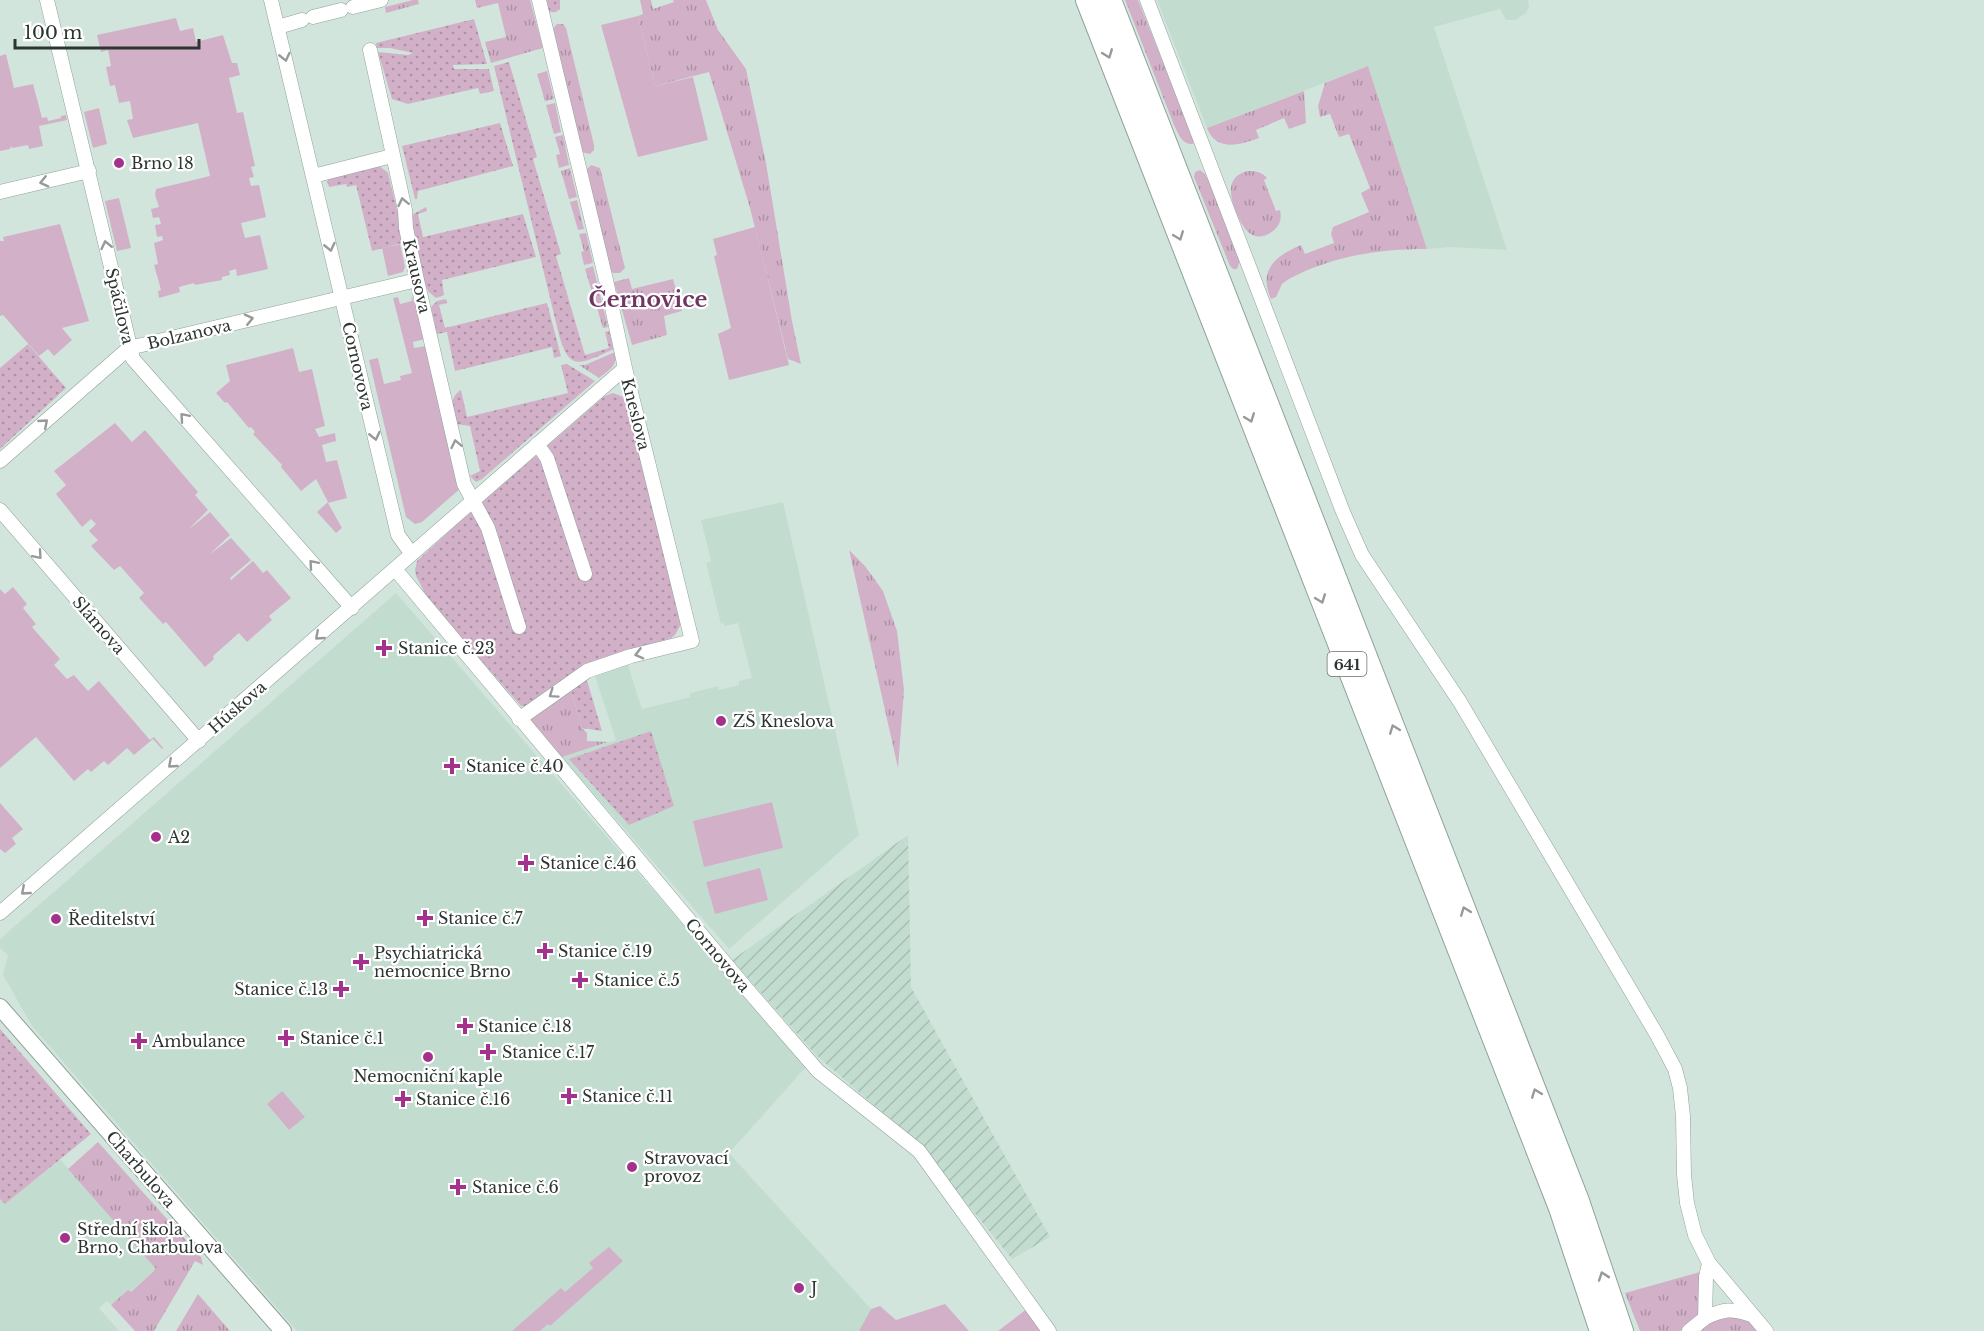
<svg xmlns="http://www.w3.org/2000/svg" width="1984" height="1331" viewBox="0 0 1984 1331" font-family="'Libre Baskerville',serif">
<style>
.built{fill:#c2ddd0}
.industrial{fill:url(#industrial-furrows)}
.grass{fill:url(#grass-tufts)}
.park{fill:url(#park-dots)}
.garden{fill:#d2b1c8}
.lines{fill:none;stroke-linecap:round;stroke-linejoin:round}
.minor-casing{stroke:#8fa299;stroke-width:15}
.tertiary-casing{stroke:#8fa299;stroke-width:18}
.trunk-casing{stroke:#8fa299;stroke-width:24}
.minor{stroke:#fff;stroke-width:14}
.tertiary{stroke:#fff;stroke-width:16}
.trunk{stroke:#fff;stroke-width:22}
.oneway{stroke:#969a98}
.poi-dot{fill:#a4318b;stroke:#fff;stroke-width:2}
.labels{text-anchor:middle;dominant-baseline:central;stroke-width:4.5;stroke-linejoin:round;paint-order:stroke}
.shield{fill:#fff;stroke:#6c726f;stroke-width:1.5}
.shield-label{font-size:15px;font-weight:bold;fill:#2d3531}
.poi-label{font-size:16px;fill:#2d3531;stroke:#fff;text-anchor:start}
.street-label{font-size:16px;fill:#2d3531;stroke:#fff}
.district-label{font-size:22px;font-weight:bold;fill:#6f3661;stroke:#fff}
</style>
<defs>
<pattern id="industrial-furrows" width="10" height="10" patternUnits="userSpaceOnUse" patternTransform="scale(1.5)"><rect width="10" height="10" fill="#c2ddd0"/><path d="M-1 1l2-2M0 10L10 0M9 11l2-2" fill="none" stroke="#a7beb3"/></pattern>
<pattern id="grass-tufts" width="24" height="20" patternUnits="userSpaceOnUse" patternTransform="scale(1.5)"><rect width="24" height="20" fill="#d2b1c8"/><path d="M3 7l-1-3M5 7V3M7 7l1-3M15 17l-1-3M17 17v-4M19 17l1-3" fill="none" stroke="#ab91a3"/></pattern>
<pattern id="park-dots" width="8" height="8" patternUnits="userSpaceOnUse" patternTransform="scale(1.5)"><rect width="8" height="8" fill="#d2b1c8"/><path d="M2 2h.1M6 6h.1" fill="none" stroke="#ab91a3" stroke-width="1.8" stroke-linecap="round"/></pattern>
</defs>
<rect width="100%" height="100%" fill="#d2e5dc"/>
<path class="built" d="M1157 0H1528L1529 7 1525 14 1515 20H1506L1500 9 1434 27 1507 250 1450 247 1427 249 1368 66 1207 128Z
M783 502 859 835 729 949 562 757 616 740 594 673 627 662 642 709 690 697V693L718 686 719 690 739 685V681L752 678 738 623 724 626V623L721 624 706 563 711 561 701 520Z
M396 593 806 1067 729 1153 871 1309 859 1331H297L32 1026 3 975 8 955 0 948V939Z
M60 1159 156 1269 130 1292 128 1290 111 1305 107 1301 99 1308 119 1331H0V1199L5 1204Z"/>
<path class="industrial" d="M908 835 911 987 1050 1237 1012 1259 916 1141 817 1056 732 960Z"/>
<path class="grass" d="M413 0H418L419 4 386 13 385 7Z
M475 0H530L543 48 491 63 485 42 506 37 498 3 477 8Z
M640 0H651L653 9 674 2 673 0H706L718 30 746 69 766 163 792 321 801 364 788 359 750 208 709 72 655 86 638 16 643 14Z
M1125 0H1138L1194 140 1193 144C1182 145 1178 133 1174 125Z
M557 24H563L566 28 594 145V150L590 154 581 152 552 30Z
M1368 66 1427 249C1379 249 1332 256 1289 279L1282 284 1276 297 1271 299C1258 270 1275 256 1301 245L1305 254 1334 243 1331 234 1333 227 1369 212 1361 193 1370 188 1349 134 1339 137 1330 114 1320 117 1318 106 1325 83Z
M547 71 554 99 545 101 537 74Z
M1304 91 1306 123 1289 129 1284 118 1256 130 1259 138C1240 145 1216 152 1207 128Z
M555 103 561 132 554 134 546 105Z
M563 135 569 165 559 168 556 155 560 154 555 137Z
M591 165 600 168 625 268 620 273H613L610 270 585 171Z
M570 168 577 197 569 199 561 171Z
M1200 170 1205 174 1210 183 1240 261 1237 269H1233L1230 266 1194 177 1195 172Z
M1248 171C1256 171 1262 172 1267 178L1264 180 1276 211 1280 210C1282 218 1280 226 1273 231 1253 246 1243 228 1236 212 1229 195 1226 176 1248 171Z
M577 200 584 229 578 230 570 202Z
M586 233 593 263 584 265 581 252 584 251 579 234Z
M593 266 608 327 603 328 585 269Z
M629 278 632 289 673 279 682 311 664 316 667 335 632 345 614 282Z
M615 352C619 365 608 371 599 378L579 365H585Z
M849 550 865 566 883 591 897 631 904 690 898 768Z
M570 687 582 728 587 733V741L608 742 562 757 532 725 531 719 532 715Z
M107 1138 210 1255 208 1258 104 1140Z
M98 1142 201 1257 203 1265 195 1261 154 1331H135L111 1305 128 1290 131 1292 156 1269 68 1169Z
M1700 1272C1705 1302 1708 1312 1680 1331H1640L1625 1293Z
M198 1294 230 1331H176Z
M1725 1314 1745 1316 1766 1331H1702L1706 1324Z"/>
<path class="park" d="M545 0H560V9L556 12C547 14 546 7 545 0Z
M474 19 487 64 453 65 454 69H489L494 91 480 94 478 88 408 104 392 99 378 52 408 55 413 53 390 48H377L376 43Z
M509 62 537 157 533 159 561 254 556 256 585 355 609 348 605 332 609 331 614 349C580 364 569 374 558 331L494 66Z
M500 123 513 166 418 191 417 199H415L402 146Z
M377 164 388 173 405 242 372 251 356 185 347 187 346 184 329 187 327 181 331 177Z
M426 207 427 211 418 214 423 237 523 214 536 257 442 280 444 295 436 298 429 292 423 282 409 228 412 215Z
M446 299 447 303 439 305 445 328 547 303 561 356 554 358 552 347 455 371 447 332 437 334 431 307 437 301Z
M28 344 66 388 0 449V368Z
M567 364 595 381 482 479 476 482 470 476 480 471 470 426 456 424C452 411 448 398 461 390L467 417 568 393 561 365Z
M613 393 626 398 681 624 675 635 671 638 582 665 583 670 526 706H521L428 599 416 576 415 570 417 561 456 525 605 396Z
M586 677 602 731 582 728 570 687Z
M651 731 674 806 629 825 569 759Z
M0 1029 91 1134 5 1204 0 1199Z"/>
<path class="garden" d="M638 16 655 86 693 77 708 140 638 157 601 25Z
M176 18 180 31 193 28 196 42 223 35 232 63H237L240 75 229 78 237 113 243 112 255 166 251 167 254 177 249 178 251 186 259 185 266 217 241 223 245 238 260 235 268 269 237 276 236 269 229 271 230 275 222 277V280L195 285 194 283 179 287 180 292 159 298 158 291 161 290 154 265 158 264 154 243 163 240 162 236 157 237 155 225 161 224 159 217 153 218 151 209 159 207 155 195 156 189 210 176 198 123 133 138 127 120 133 119 130 101 119 103 115 85 110 86 106 67 111 66 108 50 101 52 97 35Z
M6 54 14 88 33 84 42 118 47 117 48 121 61 118V116L66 115 67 120 39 126 43 146 29 149 28 145 12 148 11 146 10 149 0 151V56Z
M99 108 107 144 93 148 84 112Z
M119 198 131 248 117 251 105 201Z
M60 224 89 321 62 328 72 340 54 356 48 349 39 356 3 315 0 316V241H4L3 237Z
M755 227 789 365 729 380 718 334 731 328 714 256 717 255 713 239Z
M400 244 405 267 403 272 388 276 382 248Z
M411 296 416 305 425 339 413 342 414 348 426 346 461 488 422 522 415 524 406 517 369 360 378 358 384 384 401 380 400 376 412 373 393 298 398 297 400 304 412 301Z
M293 348 299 372 312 369 325 426 315 429 319 437 335 433 336 441 322 445 326 462 337 460 347 498 328 503 342 528 336 533 317 512 328 502 316 479 301 491 281 467 282 465 253 434 255 432 251 427 249 428 227 402 225 403 216 393 230 381 226 365Z
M115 423 132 442 145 430 198 492 195 495 208 510 188 530 210 512 230 535 209 555 231 538 251 560 230 578 231 580 253 561 263 573 267 570 291 598 269 616 272 620 247 642 239 633 213 656 214 659 205 667 166 622 163 624 139 598 144 593 120 566 114 570 91 546 98 540 89 531 96 524 91 519 82 527 56 494 66 485 54 471Z
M13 587 27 604 23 608 36 624 32 627 60 659 54 665 67 679 74 675 88 691 99 681 150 740 154 737 163 748 162 749 153 739 134 755 127 748 108 765 104 761 91 772 88 769 74 781 36 737 0 768V589L5 594Z
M772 802 783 848 704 867 693 821Z
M0 803 23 829 12 838 16 844 5 853 0 849Z
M760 868 768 900 715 914 706 882Z
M282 1091 305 1117 289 1130 267 1104Z
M609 1247 623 1261 550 1326 548 1324 540 1331H512L561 1288 565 1292 593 1268 589 1263Z
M945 1304 969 1331H859L871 1309 880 1306 896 1320Z
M1028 1308 1043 1331H998Z"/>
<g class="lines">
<defs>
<path id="minor" d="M47 0 133 359 352 608
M271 0 398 535 411 553
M1147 0 1343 512 1362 555 1460 702 1657 1035 1675 1069 1680 1088 1683 1116 1684 1175 1687 1203 1695 1235 1709 1263 1706 1277 1705 1318 1689 1331
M353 7 381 0
M313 17 341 10
M278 27 302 20
M370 50 405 210 406 228 417 280 464 484 488 528 519 627
M313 176 392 156
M0 192 89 171
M537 444 547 458 585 574
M0 461 129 348 417 280
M0 510 199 741
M395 569 746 988 818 1071 919 1151 1049 1331
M519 719 587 671 631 656 692 641 625 368 606 280 539 0
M0 913 625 368
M1709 1263 1766 1331
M1705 1318C1723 1309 1732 1308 1751 1315"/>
<path id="tertiary" d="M0 1007 283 1331"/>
<path id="trunk" d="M1087 0 1560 1208 1601 1331
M1110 0 1578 1201 1622 1331"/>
</defs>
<use href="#minor" class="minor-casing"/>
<use href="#tertiary" class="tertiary-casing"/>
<use href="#trunk" class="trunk-casing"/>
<use href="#minor" class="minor"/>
<use href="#tertiary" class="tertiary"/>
<use href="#trunk" class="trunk"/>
</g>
<defs><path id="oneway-chevron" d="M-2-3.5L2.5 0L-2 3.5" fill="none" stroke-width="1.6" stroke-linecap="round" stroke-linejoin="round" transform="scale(1.5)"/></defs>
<g class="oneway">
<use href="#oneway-chevron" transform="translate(1108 54) rotate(69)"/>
<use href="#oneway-chevron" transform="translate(285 57) rotate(77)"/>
<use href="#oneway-chevron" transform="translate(44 182) rotate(167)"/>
<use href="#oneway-chevron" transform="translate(403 202) rotate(-102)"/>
<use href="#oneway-chevron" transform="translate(1179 236) rotate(69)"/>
<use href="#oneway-chevron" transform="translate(106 245) rotate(-103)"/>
<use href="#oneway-chevron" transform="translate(330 247) rotate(77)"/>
<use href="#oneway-chevron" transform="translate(249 319) rotate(-13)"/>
<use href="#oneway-chevron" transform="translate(184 417) rotate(-131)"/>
<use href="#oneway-chevron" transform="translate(1250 418) rotate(69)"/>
<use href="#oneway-chevron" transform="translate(44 423) rotate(-41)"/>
<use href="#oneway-chevron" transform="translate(375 436) rotate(77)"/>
<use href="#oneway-chevron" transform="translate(456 444) rotate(-102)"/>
<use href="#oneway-chevron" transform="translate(38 555) rotate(49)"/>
<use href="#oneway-chevron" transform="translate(313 564) rotate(-131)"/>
<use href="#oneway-chevron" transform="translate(1321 599) rotate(69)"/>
<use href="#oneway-chevron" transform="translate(319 636) rotate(139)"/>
<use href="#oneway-chevron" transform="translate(639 654) rotate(166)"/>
<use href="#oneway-chevron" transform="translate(553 694) rotate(145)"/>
<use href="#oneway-chevron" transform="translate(1394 729) rotate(-111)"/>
<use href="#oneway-chevron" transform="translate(172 764) rotate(139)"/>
<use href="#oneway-chevron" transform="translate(25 891) rotate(139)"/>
<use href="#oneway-chevron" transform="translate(1465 911) rotate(-111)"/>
<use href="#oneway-chevron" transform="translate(1536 1093) rotate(-111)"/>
<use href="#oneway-chevron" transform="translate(1603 1276) rotate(-109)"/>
</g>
<g class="poi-dot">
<circle cx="119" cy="163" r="6"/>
<path d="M381 639h6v6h6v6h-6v6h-6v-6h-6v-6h6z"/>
<circle cx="721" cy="721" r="6"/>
<path d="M449 757h6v6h6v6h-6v6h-6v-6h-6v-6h6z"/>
<circle cx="156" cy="837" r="6"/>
<path d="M523 854h6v6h6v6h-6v6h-6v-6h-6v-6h6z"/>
<path d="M422 909h6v6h6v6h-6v6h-6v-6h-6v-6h6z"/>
<circle cx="56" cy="919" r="6"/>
<path d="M542 942h6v6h6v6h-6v6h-6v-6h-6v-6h6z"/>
<path d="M358 953h6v6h6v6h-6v6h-6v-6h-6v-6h6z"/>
<path d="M577 971h6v6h6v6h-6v6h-6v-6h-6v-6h6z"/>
<path d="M338 980h6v6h6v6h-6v6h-6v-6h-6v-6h6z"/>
<path d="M462 1017h6v6h6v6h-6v6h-6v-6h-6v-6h6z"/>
<path d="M283 1029h6v6h6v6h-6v6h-6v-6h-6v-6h6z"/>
<path d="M136 1032h6v6h6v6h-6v6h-6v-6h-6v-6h6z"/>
<path d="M485 1043h6v6h6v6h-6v6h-6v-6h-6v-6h6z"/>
<circle cx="428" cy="1057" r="6"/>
<path d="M566 1087h6v6h6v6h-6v6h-6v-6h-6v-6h6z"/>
<path d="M400 1090h6v6h6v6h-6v6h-6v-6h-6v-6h6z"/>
<circle cx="632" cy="1167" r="6"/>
<path d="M455 1178h6v6h6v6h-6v6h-6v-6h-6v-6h6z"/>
<circle cx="65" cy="1238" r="6"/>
<circle cx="799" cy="1288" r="6"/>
</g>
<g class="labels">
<rect class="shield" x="1327.5" y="652" width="39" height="24" rx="4.5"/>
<g class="shield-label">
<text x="1347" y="664">641</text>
</g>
<g class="poi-label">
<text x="131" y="163">Brno 18</text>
<text x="398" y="648">Stanice č.23</text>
<text x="733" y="721">ZŠ Kneslova</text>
<text x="466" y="766">Stanice č.40</text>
<text x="168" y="837">A2</text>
<text x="540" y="863">Stanice č.46</text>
<text x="438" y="918">Stanice č.7</text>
<text x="68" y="919">Ředitelství</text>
<text x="558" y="951">Stanice č.19</text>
<text x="374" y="953">Psychiatrická<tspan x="374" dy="18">nemocnice Brno</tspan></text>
<text x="594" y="980">Stanice č.5</text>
<text x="328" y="989" text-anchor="end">Stanice č.13</text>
<text x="478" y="1026">Stanice č.18</text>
<text x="300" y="1038">Stanice č.1</text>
<text x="152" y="1041">Ambulance</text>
<text x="502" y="1052">Stanice č.17</text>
<text x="428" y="1076" text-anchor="middle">Nemocniční kaple</text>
<text x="582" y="1096">Stanice č.11</text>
<text x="416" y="1099">Stanice č.16</text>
<text x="644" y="1158">Stravovací<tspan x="644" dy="18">provoz</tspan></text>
<text x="472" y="1187">Stanice č.6</text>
<text x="77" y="1229">Střední škola<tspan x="77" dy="18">Brno, Charbulova</tspan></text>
<text x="811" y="1288">J</text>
</g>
<g class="street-label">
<text transform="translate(417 276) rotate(77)">Krausova</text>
<text transform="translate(120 306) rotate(77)">Spáčilova</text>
<text transform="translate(189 334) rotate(-13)">Bolzanova</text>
<text transform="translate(358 366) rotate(77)">Cornovova</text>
<text transform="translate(636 414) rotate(76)">Kneslova</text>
<text transform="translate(99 625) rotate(49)">Slámova</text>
<text transform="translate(237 707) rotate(-41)">Húskova</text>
<text transform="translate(718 955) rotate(50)">Cornovova</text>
<text transform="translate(141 1169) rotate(49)">Charbulova</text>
</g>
<g class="district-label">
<text x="648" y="299">Černovice</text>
</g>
</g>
<path d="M15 39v9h184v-9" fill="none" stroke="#2d3531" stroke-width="3"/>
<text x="24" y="39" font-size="18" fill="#2d3531" stroke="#ffffff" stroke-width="4.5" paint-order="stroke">100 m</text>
</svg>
